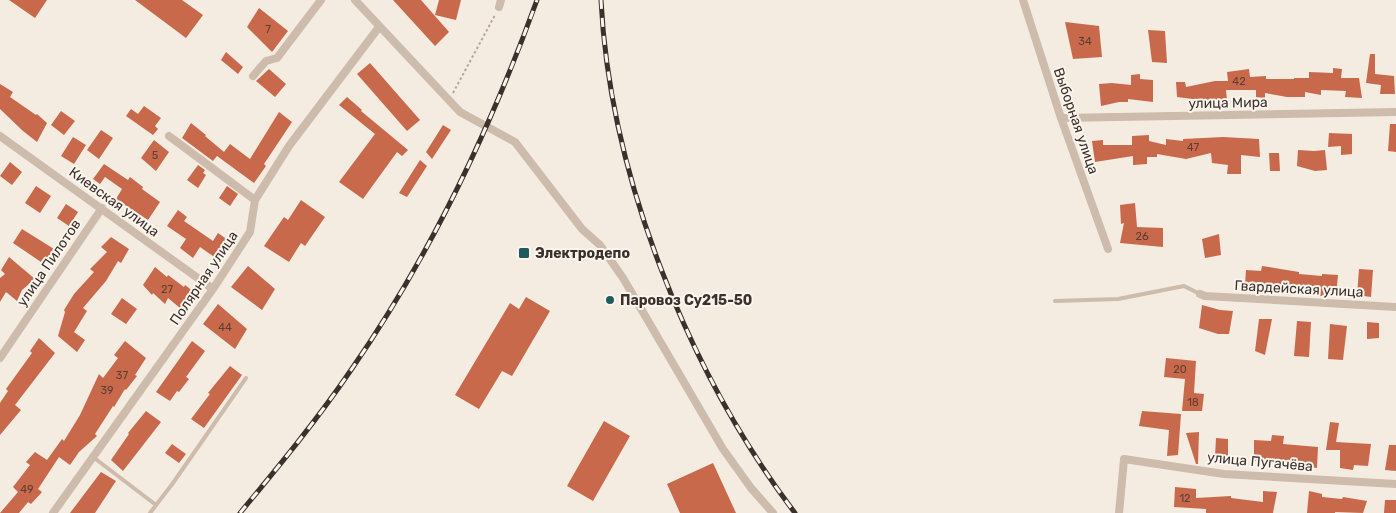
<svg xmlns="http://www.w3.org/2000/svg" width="1396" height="513" viewBox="0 0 1396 513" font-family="Rubik,sans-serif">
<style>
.building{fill:#c8694b}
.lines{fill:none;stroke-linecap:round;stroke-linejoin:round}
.path{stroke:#b9a596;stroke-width:2;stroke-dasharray:2.5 2.5;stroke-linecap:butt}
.service{stroke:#cdbbac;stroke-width:4}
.minor{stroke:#cdbbac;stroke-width:8}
.rail-casing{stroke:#3b302b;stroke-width:5}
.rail{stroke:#fbf5ee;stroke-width:3;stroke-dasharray:9;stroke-linecap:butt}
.poi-dot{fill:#1f5a5e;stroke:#fbf5ee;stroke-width:2}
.labels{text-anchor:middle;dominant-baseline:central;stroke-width:4;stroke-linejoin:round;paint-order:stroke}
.number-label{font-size:11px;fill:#5e3e33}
.street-label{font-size:14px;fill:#3b302b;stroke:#fbf5ee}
.poi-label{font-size:14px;font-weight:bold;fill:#3b302b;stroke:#fbf5ee;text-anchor:start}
</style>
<rect width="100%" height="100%" fill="#f4ebe1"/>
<path class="building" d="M9 0H47L35 18Z
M135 0H182L203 15 186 38Z
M393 0H421L449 32 435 46Z
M439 0H461L456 20 435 15Z
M259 8 288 31 272 52 247 27Z
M1065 22 1099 26 1102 57 1073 59Z
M1148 30 1165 31 1167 63 1152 62Z
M226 52 243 67 238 74 221 60Z
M1370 54H1375V74L1394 76 1395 94H1380L1381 85 1366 83Z
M370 63 420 120 407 131 357 74Z
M1333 68 1342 69 1341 78H1359L1362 98 1345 97 1346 91 1321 90V95L1305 92V97H1287L1265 93V98L1256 97V90H1226L1227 100 1209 101 1177 97 1176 82H1185L1186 87 1215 81H1228L1227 72 1249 69 1250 77 1266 76V79H1294V78H1309V72L1333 73Z
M269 69 286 84 275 97 256 81Z
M1140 74V79L1153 80V102L1128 99V102H1119L1101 106 1099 84 1112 83 1131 85V75Z
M0 84 13 92 10 97 36 115 37 114 47 123 37 142 23 131 0 109Z
M347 97 362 110 361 111 408 150 402 156 397 152 363 199 339 182 375 134 339 105Z
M144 106 161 118 155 126 158 129 153 135 126 116 131 109 138 114Z
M61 111 75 121 64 135 51 125Z
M279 112 292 122 264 164 266 166 254 183 217 156 213 161 182 138 191 123 206 135 205 136 224 152 230 144 250 159Z
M1390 124H1396V152L1388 151Z
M443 125 451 130 432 159 426 152Z
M101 130 113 138 99 159 87 150Z
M1329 133 1352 134V154L1341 155V146L1328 147Z
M1149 135V141L1166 145V139L1183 141V139L1223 137 1259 139 1260 157 1241 155V174H1227L1228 165 1212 163 1211 153 1186 159 1157 154V157H1147V164L1133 165V156L1095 162 1092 141 1103 140V145H1132V136Z
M73 137 86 145 74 164 61 156Z
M154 140 169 152 156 171 141 158Z
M1298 150 1314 151 1325 150 1327 170 1315 171 1297 166Z
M1269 153H1279L1280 171H1270Z
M420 160 427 166 407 197 399 193Z
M10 162 22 172 12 185 0 176Z
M104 164 128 180 130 177 143 187 142 189 160 202 148 220 116 199 122 189 105 177 100 184 93 179Z
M198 165 205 170 203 173 206 175 198 188 187 180Z
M36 186 51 196 40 213 25 203Z
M227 186 238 194 230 206 219 198Z
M301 200 325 217 305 246 301 243 289 262 264 246 284 217 288 220Z
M1135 203 1137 227 1163 228V247L1120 243 1124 223 1121 224 1120 205Z
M66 204 78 212 69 226 57 218Z
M178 210 187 217 184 221 213 241 218 233 232 243 220 261 200 247 193 258 180 248 186 239 167 226Z
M22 229 54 249 44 264 13 243Z
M1219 234 1221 255 1205 258 1202 239Z
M111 237 129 249 121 263 118 261 106 281 83 308 87 311 74 332 85 340 77 352 58 336 65 312 64 310 74 294 94 272 90 269 107 252 101 247Z
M9 257 35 279 22 290 17 301 6 292 0 302V278L5 274 1 270Z
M248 266 275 289 262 310 231 287Z
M1262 266 1299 272V274L1322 276V274L1338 275 1336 296H1322L1304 294 1305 292 1268 288V291L1259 289V284L1245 285 1246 270 1261 271Z
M155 267 167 277 168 275 184 287 185 285 198 295 186 313 168 298 165 304 153 293 152 295 143 285Z
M1359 269 1373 270 1371 297 1357 295Z
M526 297 550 311 512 376 502 371 479 409 455 395 510 303 519 309Z
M122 298 137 309 126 324 111 314Z
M218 304 247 329 235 349 203 324Z
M1202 305 1220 310 1233 311 1229 334H1218L1199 328Z
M1259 319H1272L1265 355 1255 351Z
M1297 321 1311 322 1309 357 1294 356Z
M1367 322 1379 323V338L1367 339Z
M1330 324 1347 326 1343 360 1328 359Z
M39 338 55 353 15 405 21 410 0 435V403L8 391 6 389 32 353 30 351Z
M125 341 146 358 135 375 137 376 126 390 125 389 114 407 113 406 95 434 97 436 79 452 70 465 59 457 38 489 42 492 31 504 28 502 19 513H0L18 492 13 487 30 465 26 462 35 452 47 460 62 439 64 441 80 415 99 374 103 378 118 358 114 355Z
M192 341 205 351 186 377 189 379 179 392 177 391 170 401 156 392Z
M1166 358 1196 361 1194 393 1204 394 1202 411H1182L1185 379 1164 377Z
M230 366 242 375 204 428 191 419 210 394 208 393Z
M146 411 161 422 123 471 111 460 129 434 128 433Z
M1142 411 1181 414 1178 455 1167 456 1169 430 1139 426Z
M604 421 630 436 593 501 567 486Z
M1330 422 1339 423 1336 442 1371 444 1368 466 1354 465 1353 470 1340 468V450H1326Z
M1199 432 1198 464H1196L1186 433Z
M1272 435 1284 436 1283 444 1318 447 1317 468 1304 466V464L1281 463V465L1267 461H1254V440L1271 441Z
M1216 438 1228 439V458L1215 457Z
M172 444 186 454 179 463 165 453Z
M1389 445H1396V471L1385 470Z
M713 463 736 513H680L667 484Z
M101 472 116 481 95 513H70Z
M1175 487 1196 489V498L1231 496V498L1263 502V491L1277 492 1273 513H1206V509L1174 507Z
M1309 491 1322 494V497L1342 499 1343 497 1367 501 1363 513 1335 512V513H1307Z
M1385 500H1396V513H1384Z"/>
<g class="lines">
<path class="path" d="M453 93 495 15"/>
<path class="service" d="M1055 301 1118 299 1184 286 1200 294
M93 457 156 505
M150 513 173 483 246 378"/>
<path class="minor" d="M355 0 460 112 515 142 582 229 600 245 623 278 723 449 751 488 773 513
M1023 0 1061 118 1108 249
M499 7 501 0
M253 76 266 61 277 58 321 0
M1061 118 1396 112
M0 136 213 289
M169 136 255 200
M1200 294 1205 296 1396 307
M0 358 102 208
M53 513 213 289 250 232 255 200 289 146 379 27
M1119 513 1124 459 1224 474 1396 484"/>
<defs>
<path id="rail" d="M601 0C610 177 689 373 795 513
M240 513C279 466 317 420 351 370 430 256 490 130 537 0"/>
</defs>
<use href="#rail" class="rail-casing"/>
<use href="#rail" class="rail"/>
</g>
<g class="poi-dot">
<rect x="518" y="247" width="12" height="12" rx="2.5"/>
<circle cx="610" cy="300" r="5"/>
</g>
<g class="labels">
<g class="number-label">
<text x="268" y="29">7</text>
<text x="1085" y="41">34</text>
<text x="1239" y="81">42</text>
<text x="1193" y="147">47</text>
<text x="155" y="155">5</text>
<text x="1142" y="236">26</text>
<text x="167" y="289">27</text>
<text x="225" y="327">44</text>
<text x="1180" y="369">20</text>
<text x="122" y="375">37</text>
<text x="107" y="390">39</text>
<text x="1193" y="402">18</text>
<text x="27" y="489">49</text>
<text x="1185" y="498">12</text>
</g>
<g class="street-label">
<text transform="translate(1228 103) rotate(-1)">улица Мира</text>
<text transform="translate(1076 121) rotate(71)">Выборная улица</text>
<text transform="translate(114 202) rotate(36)">Киевская улица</text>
<text transform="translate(49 263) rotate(-56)">улица Пилотов</text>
<text transform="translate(204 278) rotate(-56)">Полярная улица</text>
<text transform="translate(1299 289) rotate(3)">Гвардейская улица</text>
<text transform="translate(1260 462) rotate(5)">улица Пугачёва</text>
</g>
<g class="poi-label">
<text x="535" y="253">Электродепо</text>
<text x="620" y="300">Паровоз Су215-50</text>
</g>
</g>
</svg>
